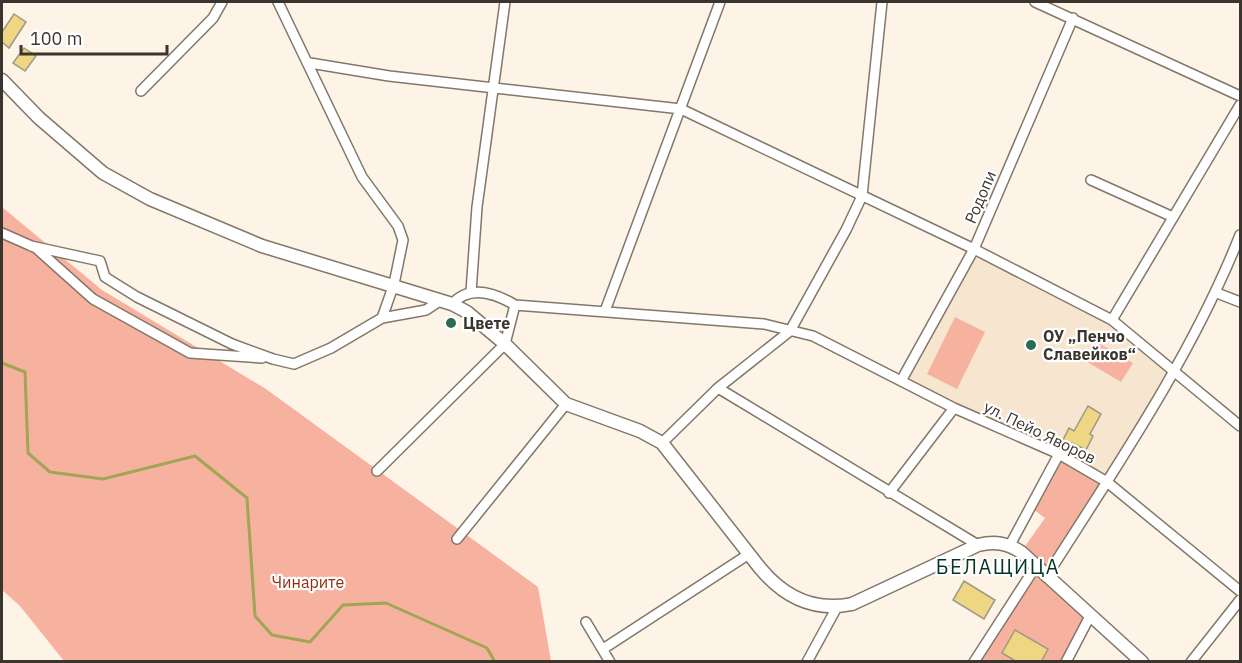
<svg xmlns="http://www.w3.org/2000/svg" width="1242" height="663" viewBox="0 0 1242 663" font-family="'IBM Plex Sans',sans-serif">
<style>
.built{fill:#f6e5cf}
.green{fill:#f7b29f}
.lines{fill:none;stroke-linecap:round;stroke-linejoin:round}
.stream{stroke:#a0a653;stroke-width:3}
.building{fill:#efd683;stroke:#9d9887;stroke-width:1.5}
.minor-casing{stroke:#827769;stroke-width:12}
.tertiary-casing{stroke:#827769;stroke-width:15}
.minor{stroke:#fff;stroke-width:9}
.tertiary{stroke:#fff;stroke-width:12}
.poi-dot{fill:#2d6a56;stroke:#fff;stroke-width:2}
.labels{text-anchor:middle;dominant-baseline:central;stroke-width:4.5;stroke-linejoin:round;paint-order:stroke}
.street-label{font-size:16px;fill:#3a352f;stroke:#fff}
.poi-label{font-size:16px;font-weight:bold;fill:#3a352f;stroke:#fff;text-anchor:start}
.park-label{font-size:16px;fill:#8f2e12;stroke:#fff}
.quarter-label{font-size:20px;letter-spacing:1.5px;fill:#003527;stroke:#fff}
</style>
<rect width="100%" height="100%" fill="#fdf3e6"/>
<path class="built" d="M974 249 1112 320 1173 371 1107 482 901 381Z"/>
<path class="green" d="M2 207 102 290 266 389 538 587 551 661H64L20 606 2 590Z
M955 317 985 332 957 389 927 374Z
M1095 341 1133 363 1121 382 1084 360Z
M1059 454 1107 482 1046 577 1090 616 1066 661 974 662 1035 567 1021 552 1045 518 1030 507Z"/>
<g class="lines">
<path class="stream" d="M2 363 25 372 28 453 50 472 103 479 195 456 247 498 255 616 272 635 310 642 343 605 386 603 487 648 495 662"/>
</g>
<path class="building" d="M14 14 26 22 9 48 2 42V32Z
M24 48 36 56 25 71 13 63Z
M1088 406 1101 414 1090 434 1093 436 1086 450 1072 443 1069 446 1062 442 1069 428 1074 431Z
M964 581 995 600 984 619 953 600Z
M1015 630 1048 649 1041 662H1017L1002 653Z"/>
<g class="lines">
<defs>
<path id="minor" d="M1035 2 1240 96
M310 63 389 76 681 109 974 249 1112 320 1240 426
M141 91 213 18 222 2
M1091 180 1173 217
M2 233 36 248 93 299 190 353 262 358
M31 246 100 261 105 277 137 297 232 344 273 359 294 364 331 348 382 318 394 284 403 240 398 226 362 177 278 2
M471 292 477 207 505 2
M1217 293 1240 302
M515 305 764 324 813 336 954 408 1059 454 1107 482 1240 591
M605 311 720 2
M382 318 426 310 441 300
M1112 320 1240 105
M901 381 974 249 1073 18
M718 388 978 545
M662 443 718 388 790 331 846 230 862 196 882 2
M377 471 505 344 515 305C495 293 470 284 452 304
M889 493 954 408
M457 539 566 404
M1010 545 1059 454
M1046 577C1116 467 1192 356 1240 235
M586 622 610 662
M603 649 749 554
M807 662 837 607
M974 662 1036 566
M1066 662 1090 616
M1191 662 1240 600"/>
<path id="tertiary" d="M2 80 39 118 103 173 150 199 262 246 452 304 467 312 505 344 566 404 640 431 662 443 760 568C784 597 814 612 852 604L978 545C995 541 1007 543 1021 552L1142 662"/>
</defs>
<use href="#minor" class="minor-casing"/>
<use href="#tertiary" class="tertiary-casing"/>
<use href="#minor" class="minor"/>
<use href="#tertiary" class="tertiary"/>
</g>
<g class="poi-dot">
<circle cx="451" cy="323" r="6"/>
<circle cx="1031" cy="345" r="6"/>
</g>
<g class="labels">
<g class="street-label">
<text transform="translate(980 197) rotate(-67)">Родопи</text>
<text transform="translate(1040 432) rotate(26)">ул. Пейо Яворов</text>
</g>
<g class="poi-label">
<text x="463" y="323">Цвете</text>
<text x="1043" y="336">ОУ „Пенчо<tspan x="1043" dy="18">Славейков“</tspan></text>
</g>
<g class="park-label">
<text x="308" y="582">Чинарите</text>
</g>
<g class="quarter-label">
<text x="998" y="566">БЕЛАЩИЦА</text>
</g>
</g>
<rect width="1242" height="663" fill="none" stroke="#3a352f" stroke-width="6"/>
<path d="M21 45v9h146v-9" fill="none" stroke="#3a352f" stroke-width="3"/>
<text x="30" y="45" font-size="18" fill="#3a352f" stroke="#ffffff" stroke-width="4.5" paint-order="stroke">100 m</text>
</svg>
